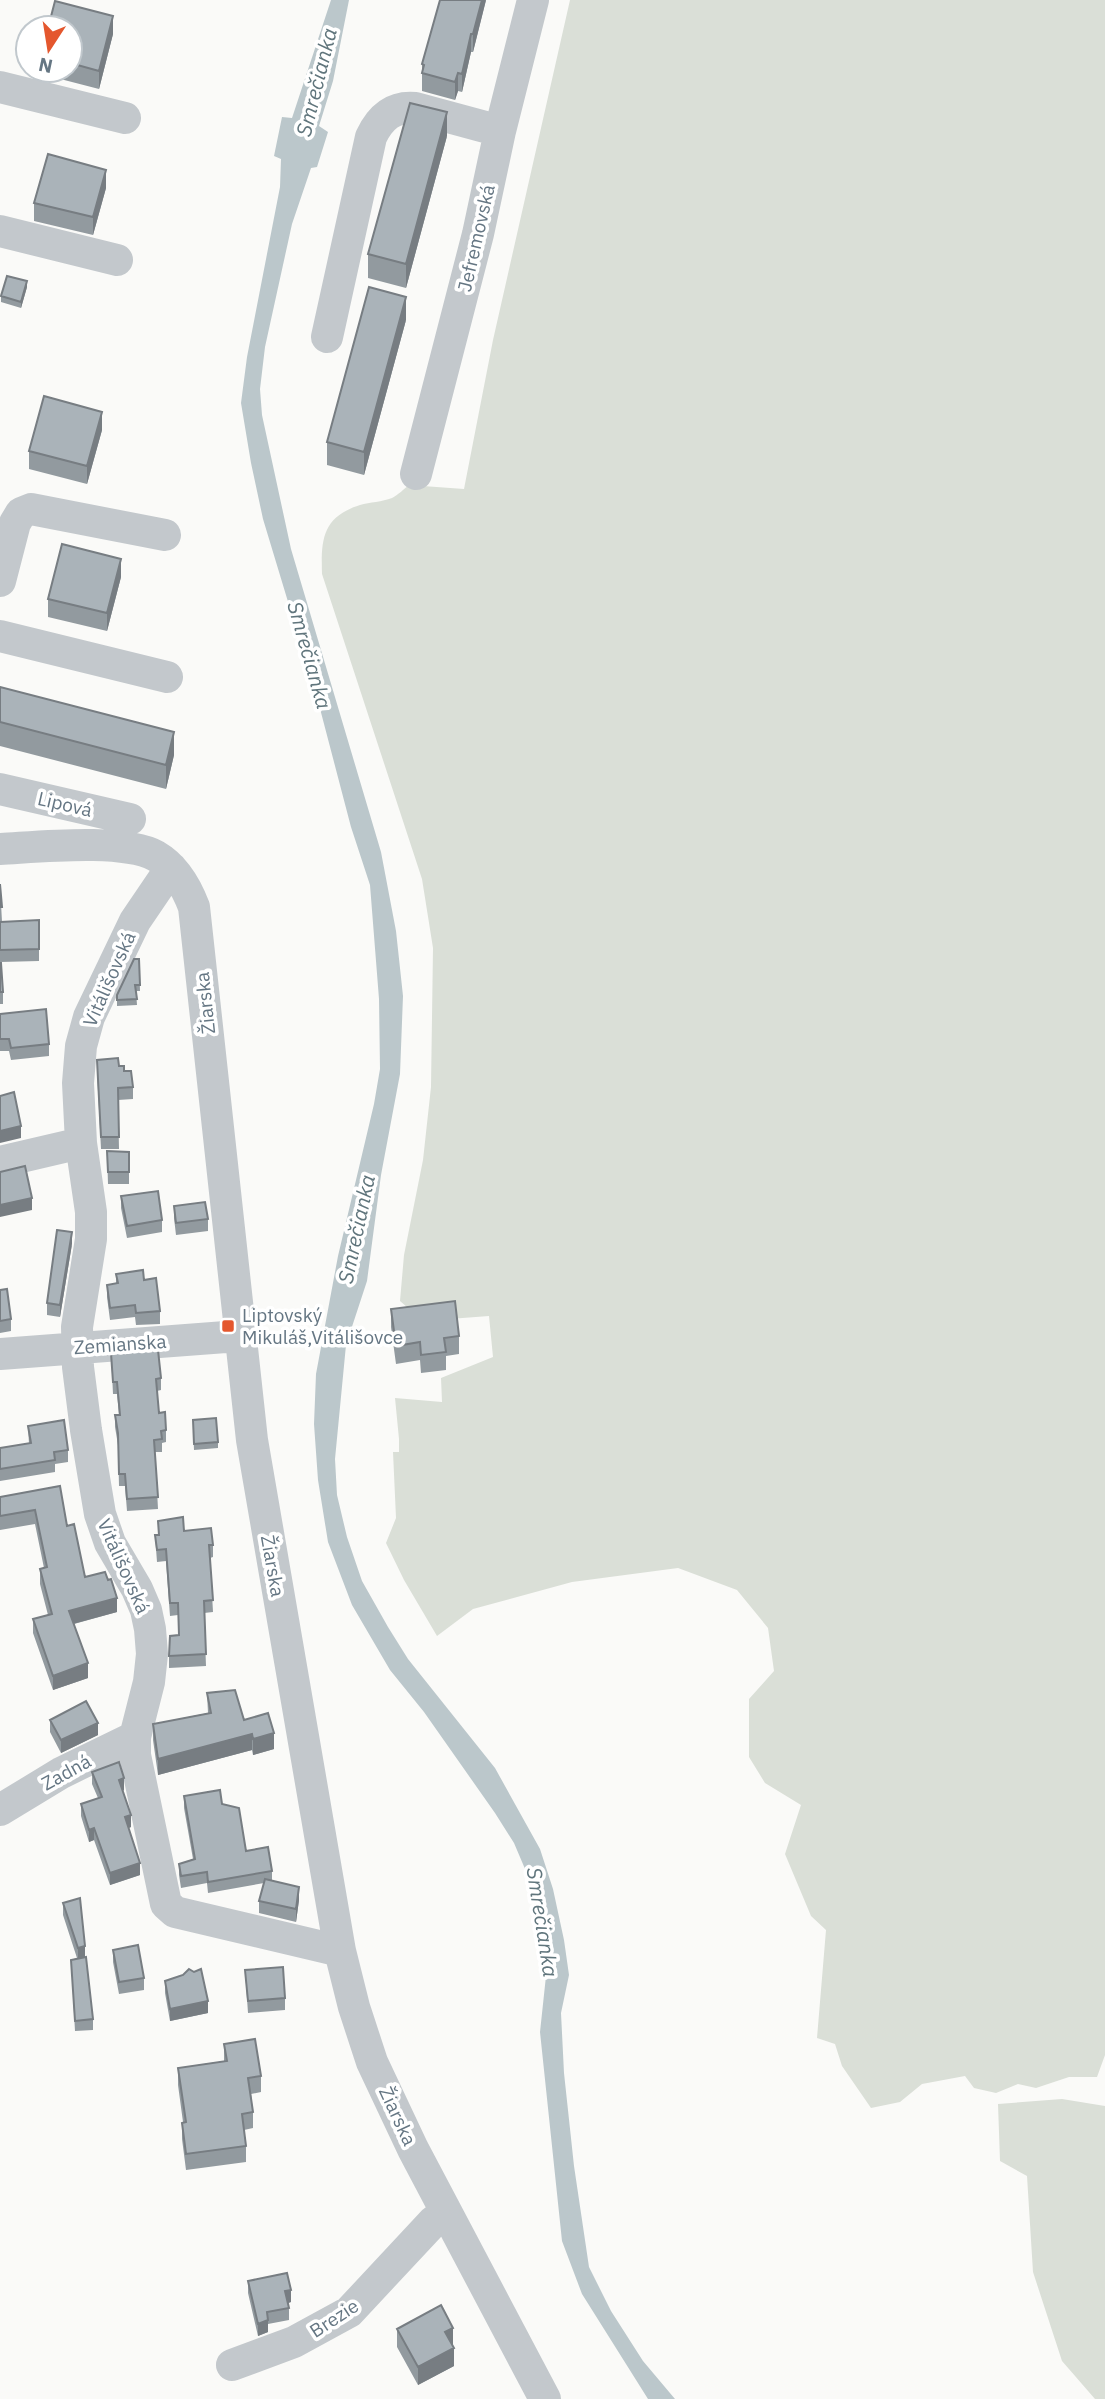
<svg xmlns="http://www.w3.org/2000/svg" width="1105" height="2399" viewBox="0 0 1105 2399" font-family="'IBM Plex Sans',sans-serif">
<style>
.green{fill:#dadfd7}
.water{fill:#bbc7cb}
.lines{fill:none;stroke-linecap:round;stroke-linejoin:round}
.minor{stroke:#c3c8cc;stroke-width:32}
.wall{fill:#929a9f}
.shaded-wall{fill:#777d82}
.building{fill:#aab3b9;stroke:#777d82;stroke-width:2}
.poi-dot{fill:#e4572e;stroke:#fff;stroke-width:2.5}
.labels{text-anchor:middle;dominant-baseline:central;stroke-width:7;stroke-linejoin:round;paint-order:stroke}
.street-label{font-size:19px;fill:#657683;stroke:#fff}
.poi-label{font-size:19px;fill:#657683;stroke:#fff;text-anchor:start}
.water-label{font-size:21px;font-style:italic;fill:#60757c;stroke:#fff}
</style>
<rect width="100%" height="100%" fill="#fafaf8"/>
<path class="green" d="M570 0H1105V2055L1097 2077H1069L1036 2088 1018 2084 996 2093 974 2088 965 2076 922 2084 900 2102 871 2108 842 2066 835 2044 817 2038 826 1930 811 1916 785 1854 801 1805 765 1783 749 1757V1699L774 1671 768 1628 737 1590 678 1568 572 1582 473 1609 437 1636 404 1580 386 1543 396 1518 393 1452H399V1439L395 1398 442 1402 441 1378 493 1357 489 1316 423 1321 400 1301 404 1255 423 1160 431 1087 433 948 422 879 322 574C321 540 322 517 360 505 370 502 382 502 392 498 398 495 404 489 409 485L464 489 493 340Z
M1062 2099 1105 2106V2399H1095L1062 2361 1033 2272 1027 2176 1000 2161 998 2104Z"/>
<path class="water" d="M331 0H349L333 81 319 126 328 132 317 167 311 168 292 224 265 347 260 389 262 415 291 549 381 852 396 931 403 996 400 1074 381 1175 367 1281 346 1345 335 1459 337 1495 347 1537 362 1581 388 1627 408 1659 495 1768 540 1849 553 1889 564 1940 569 1975 561 2013 564 2073 574 2166 589 2267 611 2311 643 2361 675 2399H648L582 2294 562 2241 540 2032 546 1976 544 1937 531 1883 514 1843 495 1813 424 1712 390 1670 352 1605 328 1542 318 1480 314 1424 316 1374 338 1256 374 1104 380 1069 379 999 370 885 351 827 318 701 263 519 251 463 241 403 247 357 280 187 281 159 274 156 282 117 292 118Z"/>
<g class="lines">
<path class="minor" d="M0 87 125 118
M0 231 117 260
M327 337 371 137C380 118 393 106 415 108L500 131
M416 474 478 234 500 131 533 0
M0 581 15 523 21 513 31 509 165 535
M0 636 167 677
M0 789 130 819
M0 849C39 847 123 838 156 856 175 867 186 886 194 907L252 1440 340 1951 354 2007 372 2062 413 2149 545 2399
M171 868 135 921 89 1017 81 1046 78 1083 81 1143 91 1212V1239L77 1327 78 1367 86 1430 100 1514 110 1543 137 1589 146 1610 150 1629 152 1654 149 1682 135 1737V1755L166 1904 175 1912 340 1951
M0 1162 81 1143
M0 1354 239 1336
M0 1810 61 1773 135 1737
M232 2365 294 2342 349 2312 433 2222 446 2212"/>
</g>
<path class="wall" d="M486 0 473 52H471L462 92 458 91 455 100 422 91V64Z
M70 28 113 34 99 89 41 74V70H70Z
M447 136 406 288 368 278V254Z
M106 188 93 235 34 221V203Z
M27 287 21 308 1 302V296Z
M406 320 364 475 327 465V442Z
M102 430 87 484 29 469V451Z
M121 577 107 631 48 617V599Z
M0 687 174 755 166 789 0 746Z
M0 884 2 922 39 920V961L0 962Z
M139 959 140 991H136L137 1005 117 1006V995Z
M0 963 3 992V1004H0Z
M0 1014 49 1044V1056L11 1060 9 1051H0Z
M119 1066 124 1071 133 1087V1099L118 1100 119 1149H101L97 1072Z
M107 1151 129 1152V1184H108Z
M121 1196 162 1220V1232L127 1238 121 1208Z
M174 1206 208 1219V1231L176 1235 174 1218Z
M72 1244 60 1317 47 1315V1303Z
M116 1274 144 1280 160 1311V1324L136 1325 135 1317 110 1320 107 1297V1285L116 1283Z
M0 1290 11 1319V1331L0 1333Z
M391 1309 459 1336V1354L446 1356V1370L421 1373 420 1360 396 1364 391 1327Z
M111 1353 161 1378V1390L157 1391 159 1413 166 1430V1442L162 1443V1452H155L158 1509 127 1511 125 1486H119L118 1445 115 1427V1415H119L117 1394H113Z
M28 1426 68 1450V1462L55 1464V1472L0 1481V1448L29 1444Z
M193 1426 218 1442V1448L194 1450Z
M60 1486 67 1526 85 1577 117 1612 74 1624 88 1678 53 1690 33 1633V1619L48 1615 40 1584V1569L44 1568 35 1524 0 1530V1497Z
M158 1521 213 1545V1557L210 1558 213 1612 204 1613 206 1666 169 1668V1656L179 1635 178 1615 170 1616 166 1561 157 1562 155 1535H158Z
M207 1693 244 1720 274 1749 253 1755 252 1750 158 1775 153 1740V1724L208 1713Z
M50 1720 98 1735 61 1753 50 1732Z
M92 1772 124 1790 123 1791 131 1827 129 1828 140 1875 110 1885 94 1840 89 1842 81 1816V1804L98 1798 92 1784Z
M184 1796 222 1804 246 1851 272 1871V1881L299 1900 296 1922 259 1913V1901L264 1883 208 1893 207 1883 181 1888 179 1875V1864L193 1859 184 1808Z
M63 1903 85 1957 93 2019V2030L75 2031 71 1960 77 1958 63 1915Z
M113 1950 144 1978V1990L119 1994 113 1962Z
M245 1970 285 1998V2010L248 2013Z
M165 1981 208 2013 170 2021 165 1993Z
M224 2044 261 2076V2092L251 2094 253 2112V2128L244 2130 246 2146V2162L186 2170 182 2139V2123L183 2122 178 2085V2068L224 2061Z
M248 2281 291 2302 288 2303 289 2308V2320L268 2324V2332L258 2336 248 2293Z
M397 2329 453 2346 454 2366 418 2385 397 2347Z"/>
<path class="shaded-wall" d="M482 0H486L473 52V34Z
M113 16V34L99 89V71Z
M471 34V52L462 92V74Z
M458 73V91L455 100V82Z
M447 112V136L406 288V264Z
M106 170V188L93 235V217Z
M27 281V287L21 308V302Z
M406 297V320L364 475V452Z
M102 412V430L87 484V466Z
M121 559V577L107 631V613Z
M174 732V755L166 789V765Z
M21 1126V1138L0 1143V1131Z
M32 1198V1210L0 1217V1205Z
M72 1232V1244L60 1317V1305Z
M117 1598V1612L69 1625V1611Z
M88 1663V1678L53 1690V1676Z
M98 1723V1735L61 1753V1740Z
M274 1733V1749L253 1755V1739Z
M252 1734V1750L158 1775V1759Z
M124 1778V1790L119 1792V1780Z
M131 1815V1827L125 1829V1817Z
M94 1828V1840L89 1842V1830Z
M140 1863V1875L110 1885V1873Z
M299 1887V1900L296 1922V1909Z
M85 1946V1958L78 1960V1948Z
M208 2001V2013L170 2021V2009Z
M291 2290V2302L285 2304V2291Z
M268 2320V2332L258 2336V2324Z
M453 2328V2346L445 2350V2332Z
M454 2348V2366L418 2385V2367Z"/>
<path class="building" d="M440 0H482L473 34H471L462 74 458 73 455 82 422 73 424 65 422 64Z
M55 1 113 16 99 71 70 63V28H48Z
M410 103 447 112 406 264 368 254Z
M48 154 106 170 93 217 34 203Z
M7 276 27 281 21 302 1 296Z
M369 287 406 297 364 452 327 442Z
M44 396 102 412 87 466 29 451Z
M62 544 121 559 107 613 48 599Z
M0 687 174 732 166 765 0 722Z
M0 884 2 907H0Z
M39 920V949L0 950V922Z
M134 959H139L140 985H135L137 999 117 1000V995Z
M0 963H1L3 992H0Z
M46 1009 49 1044 11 1048 9 1039H0V1014Z
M118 1058 119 1066H124V1071H131L133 1087 118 1088 119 1137H101L97 1060Z
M14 1092 21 1126 0 1131V1096Z
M107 1151 129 1152V1172H108Z
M25 1166 32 1198 0 1205V1172Z
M158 1191 162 1220 127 1226 121 1196Z
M205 1202 208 1219 176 1223 174 1206Z
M57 1230 72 1232 60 1305 47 1303Z
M143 1270 144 1280 156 1278 160 1311 136 1313 135 1305 110 1308 107 1285 118 1283 116 1274Z
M7 1289 11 1319 0 1321V1290Z
M455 1301 459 1336 444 1338 446 1352 421 1355 420 1342 396 1346 391 1309Z
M158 1350 161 1378 156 1379 159 1413 165 1412 166 1430 161 1431 162 1439 154 1440 158 1497 127 1499 125 1474H119L118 1433 115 1415H120L117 1382H113L111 1353Z
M216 1418 218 1442 194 1444 193 1420Z
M64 1420 68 1450 54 1452 55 1460 0 1469V1448L31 1443 28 1426Z
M60 1486 67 1526 74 1524 85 1577 105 1572 108 1580 111 1579 117 1598 69 1611 88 1663 53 1676 33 1619 52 1614 40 1569 47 1567 35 1510 0 1516V1497Z
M183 1517 184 1531 211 1528 213 1545H209L213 1600 204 1601 206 1654 169 1656 170 1636 179 1635 178 1603H170L166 1549 157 1550 155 1535H159L158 1521Z
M235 1690 244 1720 268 1713 274 1733 253 1739 252 1734 158 1759 153 1724 211 1713 207 1693Z
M86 1701 98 1723 61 1740 50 1720Z
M119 1762 124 1778 119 1780 131 1815 125 1817 140 1863 110 1873 94 1828 89 1830 81 1804 102 1797 92 1772Z
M220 1790 222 1804 239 1808 246 1851 268 1847 272 1871 208 1882 207 1872 181 1876 179 1864 195 1859 184 1796Z
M265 1879 299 1887 296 1909 259 1901Z
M80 1898 85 1946 78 1948 63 1903Z
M138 1945 144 1978 119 1982 113 1950Z
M86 1957 93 2019 75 2021 71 1960Z
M283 1967 285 1998 248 2001 245 1970Z
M189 1969 194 1972 201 1969 208 2001 170 2009 165 1981 183 1975Z
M255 2039 261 2076 248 2078 253 2112 242 2114 246 2146 186 2154 182 2123 186 2122 178 2068 227 2061 224 2044Z
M287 2273 291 2290 285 2291 289 2308 267 2312 268 2320 258 2324 248 2281Z
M441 2305 453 2328 445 2332 454 2348 418 2367 397 2329Z"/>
<rect class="poi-dot" x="221" y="1319" width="14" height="14" rx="3.5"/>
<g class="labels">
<g class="street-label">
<text transform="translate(476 238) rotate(-77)">Jefremovská</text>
<text transform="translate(65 804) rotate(13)">Lipová</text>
<text transform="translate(109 979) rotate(-66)">Vitálišovská</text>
<text transform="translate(205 1003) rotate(-96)">Žiarska</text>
<text transform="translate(120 1344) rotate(-4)">Zemianska</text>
<text transform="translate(124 1566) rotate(66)">Vitálišovská</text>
<text transform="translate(273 1566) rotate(80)">Žiarska</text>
<text transform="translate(66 1772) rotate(-29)">Zadná</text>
<text transform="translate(398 2116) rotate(65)">Žiarska</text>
<text transform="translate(334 2318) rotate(-33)">Brezie</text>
</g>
<g class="poi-label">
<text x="242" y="1315">Liptovský<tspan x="242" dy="22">Mikuláš,Vitálišovce</tspan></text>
</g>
<g class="water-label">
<text transform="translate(316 82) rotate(-76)">Smrečianka</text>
<text transform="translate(310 655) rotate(74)">Smrečianka</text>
<text transform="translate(356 1229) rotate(-78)">Smrečianka</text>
<text transform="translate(543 1922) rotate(81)">Smrečianka</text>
</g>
</g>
<g transform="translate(49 49) rotate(192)"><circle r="33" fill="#ffffff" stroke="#c1c8cd" stroke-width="2"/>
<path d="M0-5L12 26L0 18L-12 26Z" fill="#e4572e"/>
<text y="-10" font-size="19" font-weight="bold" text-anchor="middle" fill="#657683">N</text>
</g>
</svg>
